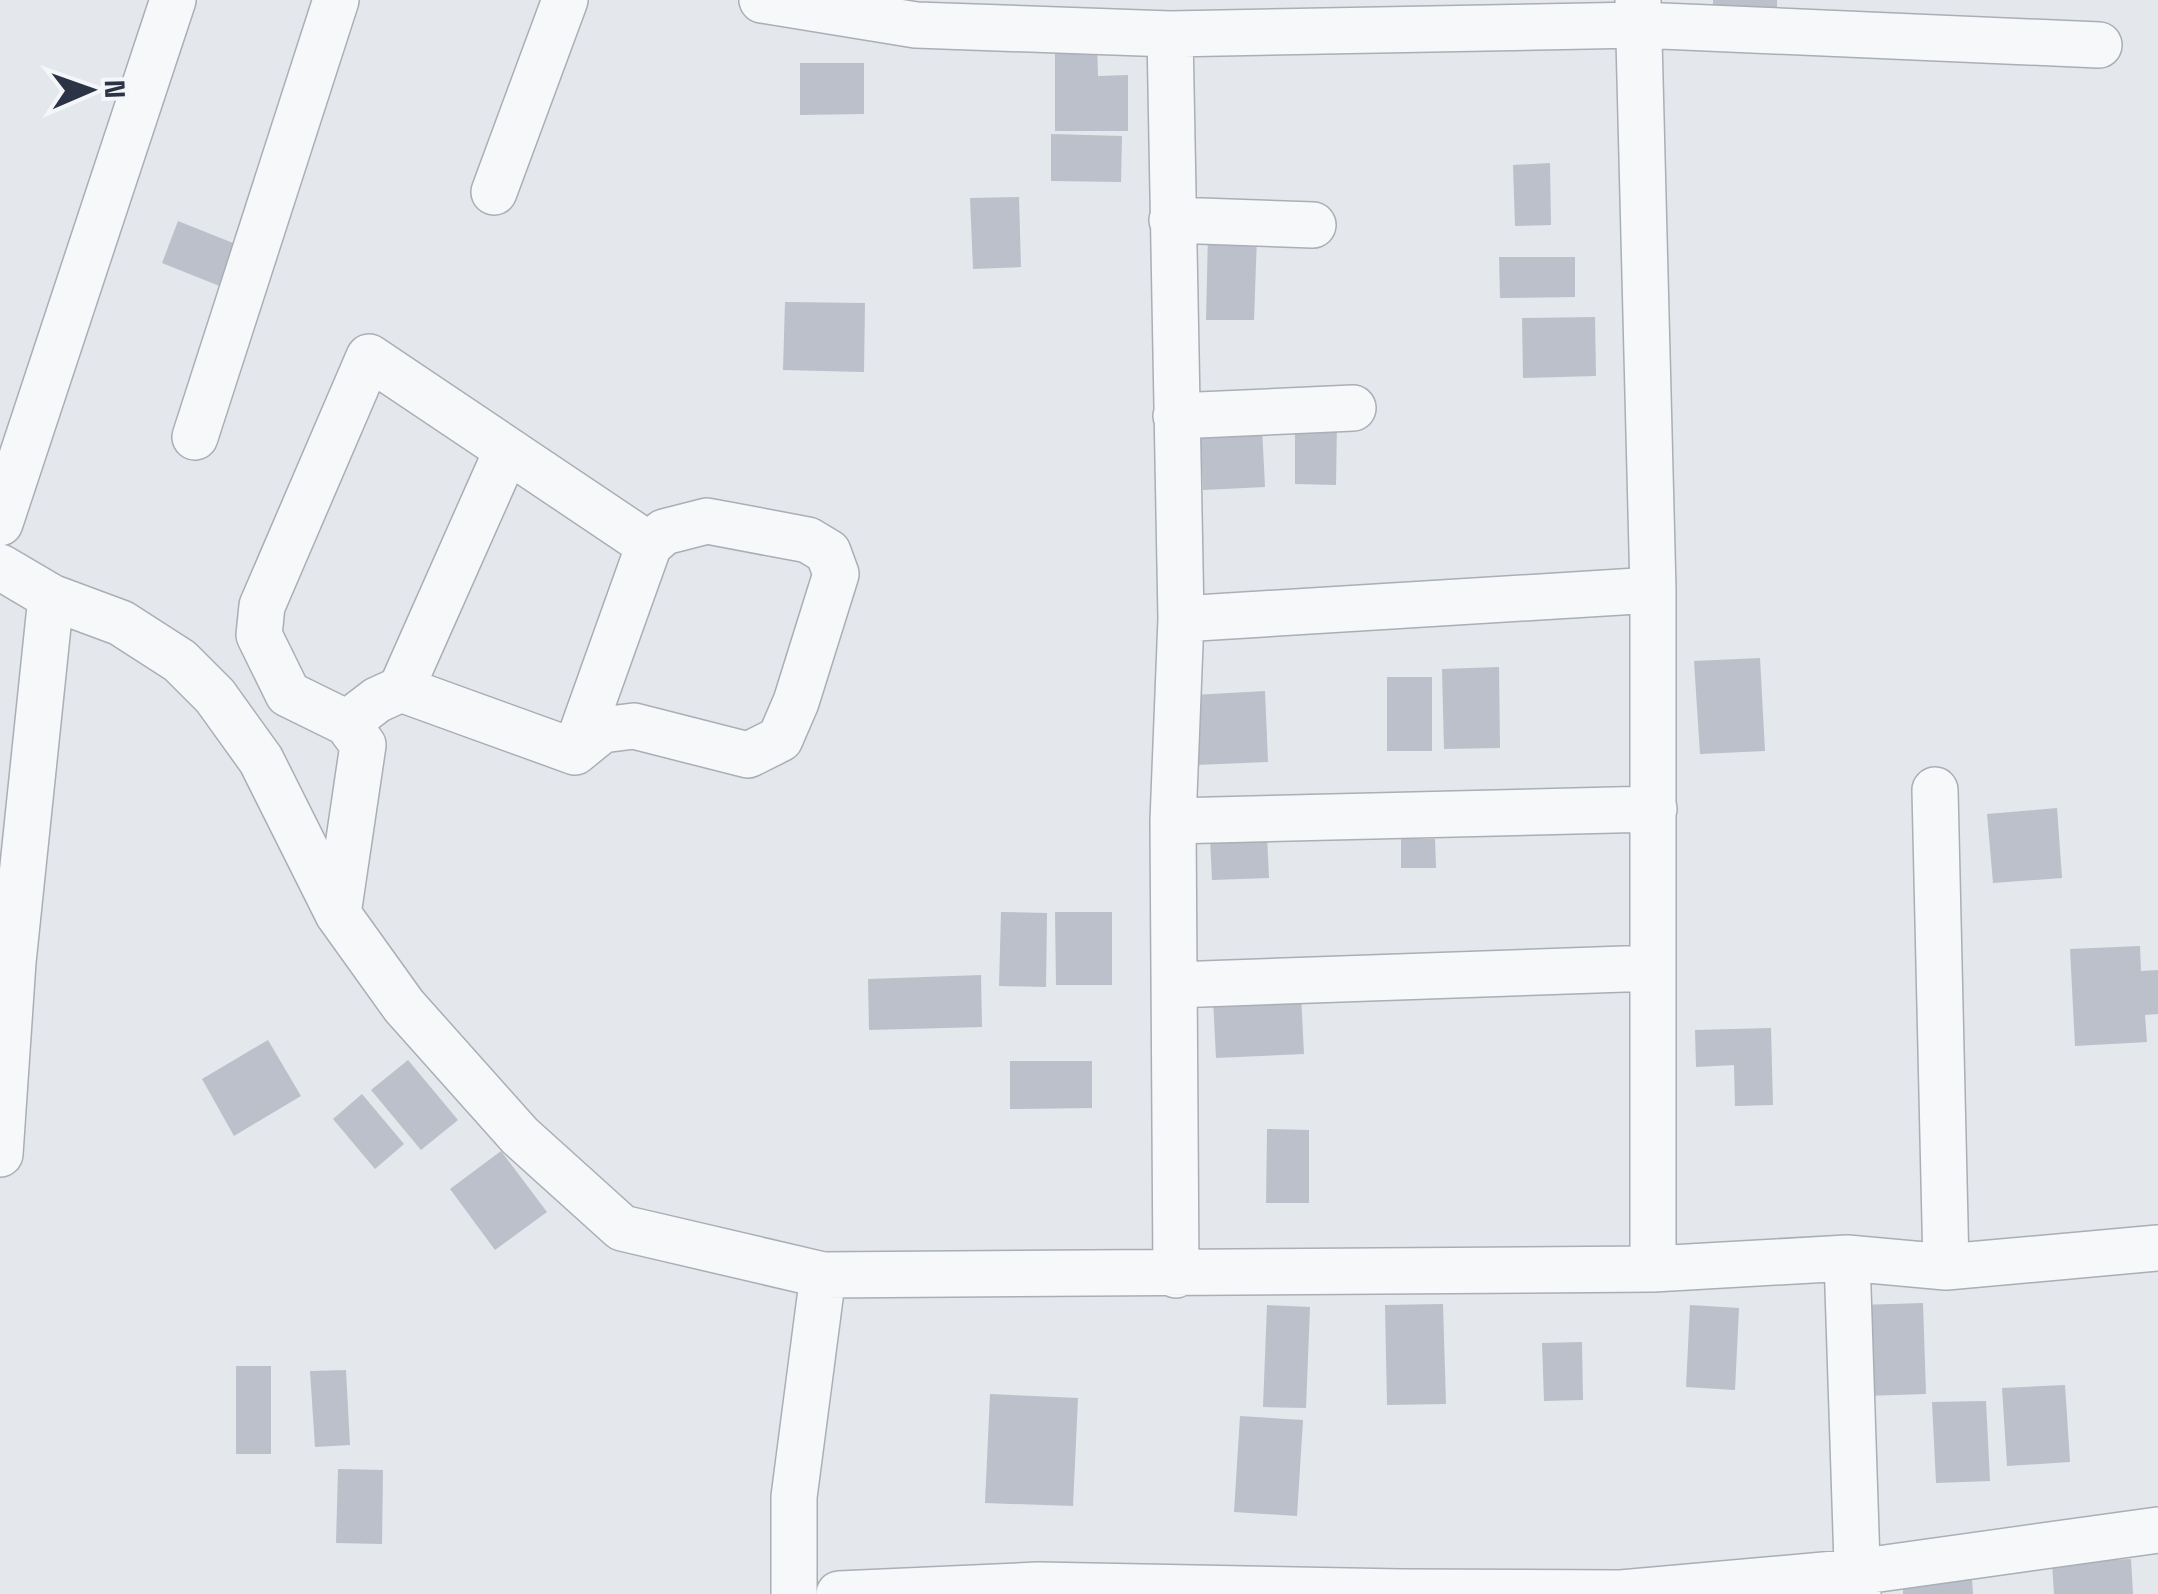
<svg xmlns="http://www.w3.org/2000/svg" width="2158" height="1594" viewBox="0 0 2158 1594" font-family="'Space Grotesk',sans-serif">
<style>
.building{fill:#bbc0ca}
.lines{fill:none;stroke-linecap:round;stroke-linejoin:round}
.street-casing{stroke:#a9aeb7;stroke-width:48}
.street{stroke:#f7f8fa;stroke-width:45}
</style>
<rect width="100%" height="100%" fill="#e4e7ec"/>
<path class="building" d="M1713 0H1777V11H1713Z
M1055 42H1097L1098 76 1128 75V131H1055Z
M800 63H864V114L800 115Z
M1051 134 1122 136 1121 182 1051 181Z
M1550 163 1551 225 1515 226 1513 165Z
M1019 197 1021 267 973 269 970 198Z
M178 221 243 247 227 289 162 263Z
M1208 234 1257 236 1254 320H1206Z
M1499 257H1575V297L1500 298Z
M785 302 865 303 864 372 783 370Z
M1595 317 1596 376 1523 378 1522 318Z
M1295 421H1337L1336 485 1295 484Z
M1262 428 1265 487 1203 490 1200 431Z
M1760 658 1765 751 1700 754 1694 661Z
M1499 667 1500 748 1444 749 1442 669Z
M1387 677H1432V751H1387Z
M1265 691 1268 762 1196 765 1193 695Z
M2057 808 2062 878 1993 883 1987 814Z
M1267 835 1269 878 1212 880 1210 838Z
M1401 839H1435L1436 868H1401Z
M1001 912 1047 913 1046 987 999 986Z
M1055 912H1112V985H1056Z
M2140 946 2141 971 2158 970V1014L2145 1015 2147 1042 2075 1046 2070 949Z
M981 975 982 1027 869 1030 868 979Z
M1301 995 1304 1054 1216 1058 1213 999Z
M1771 1028 1773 1105 1735 1106 1734 1065 1696 1067 1695 1030Z
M268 1040 301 1096 234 1136 202 1079Z
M408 1060 458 1120 421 1150 371 1090Z
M1010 1061H1092V1108L1010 1109Z
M362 1094 404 1144 375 1169 333 1119Z
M1267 1129 1309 1130V1203H1266Z
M501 1151 547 1212 495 1250 450 1189Z
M1923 1303 1926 1394 1864 1396 1860 1305Z
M1443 1304 1446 1404 1387 1405 1385 1305Z
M1267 1305 1310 1307 1306 1408 1263 1407Z
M1690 1305 1739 1308 1735 1390 1686 1387Z
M1582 1342 1583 1400 1544 1401 1542 1343Z
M236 1366H271V1454H236Z
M346 1370 350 1445 315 1447 310 1371Z
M2065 1385 2070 1462 2007 1466 2002 1388Z
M990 1394 1078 1398 1073 1506 985 1503Z
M1986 1401 1990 1481 1936 1483 1932 1402Z
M1240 1416 1303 1420 1297 1516 1234 1512Z
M338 1469 383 1470 382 1544 336 1543Z
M2131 1559 2133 1594H2054L2052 1563Z
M1972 1579 1973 1594H1903V1585Z"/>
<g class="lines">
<defs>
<path id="street" d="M762 0 916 25 1170 34 1181 619 1173 821 1176 1275
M1638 0 1653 590V1269
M1170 34 1639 25 2099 45
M494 192 565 0
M1172 220 1313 225
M1176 416 1353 408
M195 437 336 0
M0 523 173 0
M0 567 51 597 121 623 180 661 215 696 261 760 338 914 404 1006 520 1136 622 1228 823 1275 1653 1269 1847 1258 1946 1267 2158 1248
M1181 619 1653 590
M401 689 507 450
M575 752 602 730 634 726 748 755 780 739 796 702 836 574 828 552 808 540 707 521 664 532 649 545
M1935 790 1946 1267
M1173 821 1654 809
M338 914 363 745 347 723 288 694 259 635 262 606 369 357 649 545 575 752 401 689 377 700 347 723
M1174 985 1653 968
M0 1154 13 962 51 597
M1847 1258 1858 1594
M794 1594V1497L823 1275
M839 1594 1038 1585 1401 1592 1621 1593 1857 1572 2158 1530"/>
</defs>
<use href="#street" class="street-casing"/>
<use href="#street" class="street"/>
</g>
<g transform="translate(90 90) rotate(88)" stroke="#f4f6f9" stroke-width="8" paint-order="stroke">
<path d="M0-8L18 38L0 25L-18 38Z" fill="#2b3445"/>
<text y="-15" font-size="28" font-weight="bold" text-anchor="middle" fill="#2b3445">N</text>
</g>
</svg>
